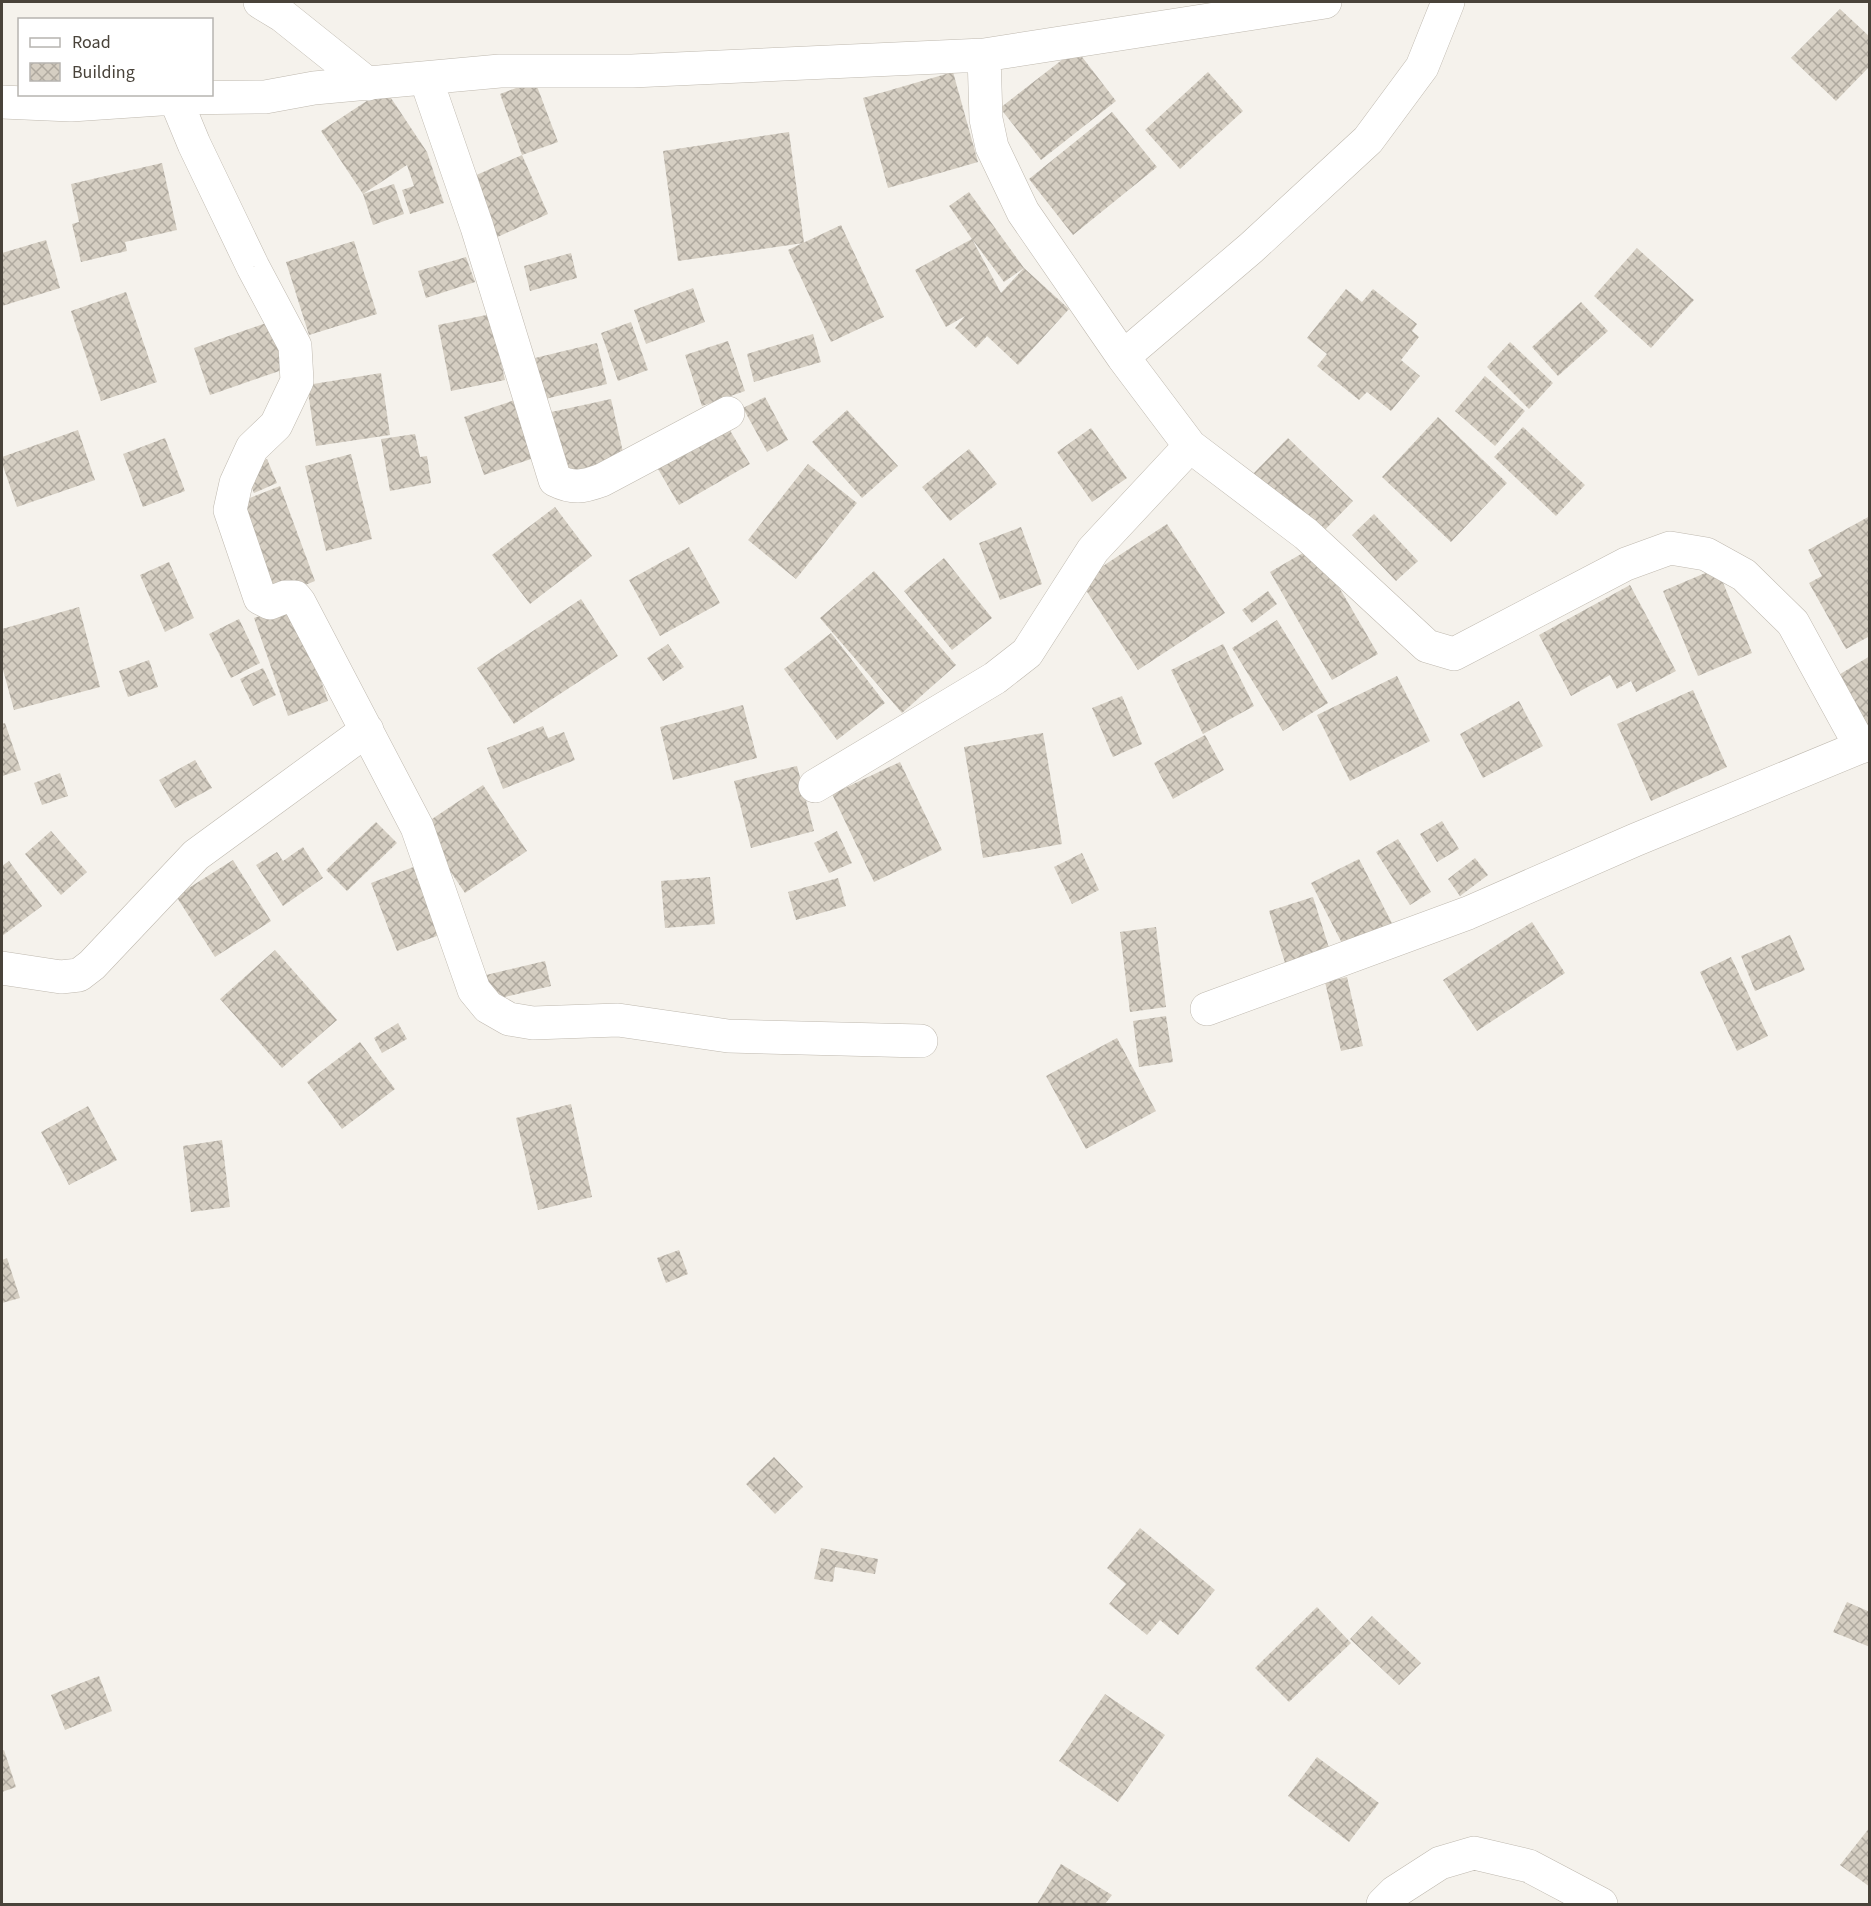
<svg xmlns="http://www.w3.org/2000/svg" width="1871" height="1906" viewBox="0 0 1871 1906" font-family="'Source Sans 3',sans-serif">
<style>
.building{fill:url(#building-cross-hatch)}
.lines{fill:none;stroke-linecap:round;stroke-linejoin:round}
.street-casing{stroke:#bfb9af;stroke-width:34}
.street{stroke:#fff;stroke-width:33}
</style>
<defs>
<pattern id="building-cross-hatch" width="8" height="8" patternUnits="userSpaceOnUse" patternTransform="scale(1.5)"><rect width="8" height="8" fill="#d5cec2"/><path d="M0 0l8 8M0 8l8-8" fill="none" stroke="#afa99f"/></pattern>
</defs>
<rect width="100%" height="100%" fill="#f5f2ec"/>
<path class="building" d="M1840 9 1870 37V66L1836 101 1791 58Z
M1076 49 1116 101 1041 160 1000 108Z
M953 72 978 162 888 188 863 98Z
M1208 72 1243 111 1180 169 1145 130Z
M535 81 558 142 522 155 500 94Z
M385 89 427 152 444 203 410 214 402 190 414 186 407 165 363 194 321 131Z
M1112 112 1157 167 1073 235 1029 179Z
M789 132 804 243 678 261 663 151Z
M522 155 548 214 491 240 465 180Z
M162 163 177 230 125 242 127 251 81 262 72 224 79 222 71 184Z
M394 184 404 214 373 225 363 194Z
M969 192 1024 268 1069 309 1018 365 987 336 976 348 955 328 965 316 946 327 915 270 972 239 1001 293 1024 268 1004 282 972 239 949 206Z
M841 225 884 317 831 342 788 250Z
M46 240 60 288 2 306V253Z
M354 241 377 314 309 335 286 262Z
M1637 248 1694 300 1651 348 1594 296Z
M571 253 577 278 530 291 524 266Z
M466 257 475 282 426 298 418 271Z
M693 288 705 322 646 344 634 310Z
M1346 289 1362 302 1373 289 1417 324 1412 331 1419 337 1401 360 1420 376 1391 411 1367 392 1359 400 1317 366 1327 354 1307 338Z
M126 292 157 382 101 401 71 311Z
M1581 302 1608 331 1558 376 1532 347Z
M491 314 505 380 451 391 438 325Z
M272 321 288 368 210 395 194 348Z
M631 322 648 370 618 381 601 333Z
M813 334 821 362 754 382 747 354Z
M728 341 745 391 702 406 685 355Z
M1510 342 1553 383 1529 409 1487 367Z
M597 343 607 384 545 399 535 358Z
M381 373 390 435 316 446 307 385Z
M1485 376 1525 411 1495 446 1455 411Z
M765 397 788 440 767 452 743 408Z
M521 398 540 456 484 475 464 417Z
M611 399 625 461 557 476 542 414Z
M847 410 898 466 862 498 812 442Z
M1438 417 1507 483 1451 542 1382 477Z
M728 427 750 464 679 505 658 469Z
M1523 427 1585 485 1556 516 1494 457Z
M1091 428 1127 478 1092 502 1057 452Z
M78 430 95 480 17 507 2 463V457Z
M415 434 420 457 427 456 431 483 390 491 381 439Z
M165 438 185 491 143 507 123 454Z
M1288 438 1353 501 1317 538 1252 475Z
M969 449 997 484 950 521 922 487Z
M351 454 372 539 326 551 305 466Z
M267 459 277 483 254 493 244 470Z
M808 464 857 503 796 579 748 540Z
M280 486 315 581 273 598 237 503Z
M555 507 592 556 530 604 492 555Z
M1374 514 1418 561 1396 581 1352 535Z
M1870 516V636L1846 649 1809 583 1822 576 1808 550Z
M1167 524 1225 613 1138 670 1080 581Z
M1021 527 1042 584 1000 600 979 543Z
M1315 546 1378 654 1332 680 1270 572Z
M689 547 720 603 660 636 629 580Z
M944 558 992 618 952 650 904 591Z
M169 562 194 618 165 632 140 575Z
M1717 568 1752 653 1698 676 1663 591Z
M874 571 956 665 902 713 820 618Z
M1630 585 1676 671 1636 692 1631 681 1617 689 1610 675 1571 696 1539 635Z
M1268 591 1277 604 1252 623 1242 610Z
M581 599 618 656 514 724 477 668Z
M295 604 328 701 288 716 254 618Z
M79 607 100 687 14 710 2 666V629Z
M239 619 260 663 231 678 209 634Z
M1277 620 1328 703 1283 731 1232 648Z
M831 633 885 703 837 740 784 669Z
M668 644 684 667 663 681 647 658Z
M1223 644 1254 706 1203 734 1171 670Z
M1870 656V734L1832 679Z
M149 660 158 687 128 697 119 671Z
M263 668 276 695 253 706 240 679Z
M1397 676 1430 741 1350 781 1317 715Z
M1693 690 1727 767 1651 801 1617 724Z
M1122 696 1142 744 1113 757 1092 708Z
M1519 701 1543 746 1483 778 1460 734Z
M743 705 757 758 673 780 660 727Z
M5 723 21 770 2 776V724Z
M543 726 548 738 564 732 575 760 503 789 487 748Z
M1043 733 1062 844 983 858 964 747Z
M1205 735 1224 770 1173 799 1154 763Z
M195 760 212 788 175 808 159 780Z
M900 762 942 850 874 882 832 794Z
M797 766 814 831 751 848 734 781Z
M60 773 68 796 42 805 34 783Z
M483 785 527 851 465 893 420 827Z
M1442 821 1459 849 1437 862 1420 834Z
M376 822 397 843 347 891 326 870Z
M51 831 87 872 61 895 25 854Z
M837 831 852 863 829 873 814 843Z
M1398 839 1431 892 1410 905 1376 852Z
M303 847 323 878 283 906 256 865 277 852 283 861Z
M1082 853 1099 890 1072 904 1054 867Z
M1475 858 1488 875 1460 896 1448 879Z
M1359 859 1395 929 1347 953 1311 883Z
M233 860 271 921 215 957 176 896Z
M9 861 42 906 2 936V866Z
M416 866 442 934 397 951 371 883Z
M710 877 715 924 665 928 661 881Z
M838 878 846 906 796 920 788 892Z
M1313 897 1330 951 1286 966 1269 911Z
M1532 922 1565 973 1477 1031 1443 980Z
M1156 927 1166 1007 1130 1012 1120 932Z
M1790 935 1805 970 1755 991 1741 956Z
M275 950 337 1020 282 1068 220 999Z
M1731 957 1768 1036 1737 1051 1700 972Z
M545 961 551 986 488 1001 482 976Z
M1347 977 1363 1046 1341 1051 1325 982Z
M1166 1016 1173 1062 1139 1067 1133 1021Z
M398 1023 407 1039 382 1053 374 1038Z
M1117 1038 1156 1111 1086 1149 1046 1076Z
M360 1042 395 1089 342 1129 307 1082Z
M571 1104 592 1197 538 1210 516 1118Z
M88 1106 117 1160 69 1185 41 1132Z
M222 1140 230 1207 191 1212 183 1146Z
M679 1250 688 1274 666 1283 657 1258Z
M7 1258 20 1298 2 1303V1260Z
M774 1457 803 1487 775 1514 746 1484Z
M1140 1528 1215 1590 1178 1635 1160 1620 1147 1635 1109 1604 1126 1584 1107 1568Z
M821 1548 878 1559 875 1574 835 1567 833 1582 814 1579Z
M1847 1602 1870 1612V1647L1833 1632Z
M1317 1607 1351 1643 1289 1702 1255 1668Z
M1372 1616 1421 1663 1399 1685 1350 1639Z
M99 1676 112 1711 65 1730 51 1695Z
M1105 1694 1165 1735 1118 1802 1059 1761Z
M4 1750 16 1787 2 1792V1751Z
M1317 1757 1379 1803 1349 1842 1288 1796Z
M1870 1827V1887L1840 1865Z
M1061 1864 1112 1895 1105 1904H1037Z"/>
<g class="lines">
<defs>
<path id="street" d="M260 2 283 16 368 84
M984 55 986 119 992 147 1023 212 1123 357 1190 446 1306 534 1427 646 1454 654 1626 564 1670 548 1706 554 1744 575 1793 623 1861 747
M426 79 477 227 555 480C573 489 583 487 602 480L728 413
M175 98 194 144 253 267 295 346 297 381 276 425 252 448 236 483 230 510 260 598 270 603 285 597H295L299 602 417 827 474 990 488 1007 509 1019 533 1023 618 1020 728 1036 921 1041
M2 102 71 105 175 98 265 97 314 88 500 71H632L984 55 1325 2
M1123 357 1251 248 1368 140 1422 67 1448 2
M815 786 995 678 1027 653 1093 550 1190 446
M2 968 61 977 79 975 92 965 196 855 367 730
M1207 1009 1468 913 1635 840 1870 743
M1383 1904 1395 1892 1440 1863 1474 1853 1529 1866 1601 1904"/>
</defs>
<use href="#street" class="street-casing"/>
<use href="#street" class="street"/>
</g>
<rect width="1871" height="1906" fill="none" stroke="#49433a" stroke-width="6"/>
<rect x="18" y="18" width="195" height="78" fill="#ffffff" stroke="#b6b4b0" stroke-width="1.5"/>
<rect x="30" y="38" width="30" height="9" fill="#ffffff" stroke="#b6b4b0" stroke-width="1.5"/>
<text x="72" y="48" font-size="18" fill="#49433a">Road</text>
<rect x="30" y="63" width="30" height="18" fill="url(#building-cross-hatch)" stroke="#b6b4b0" stroke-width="1.5"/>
<text x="72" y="78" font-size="18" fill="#49433a">Building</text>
</svg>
